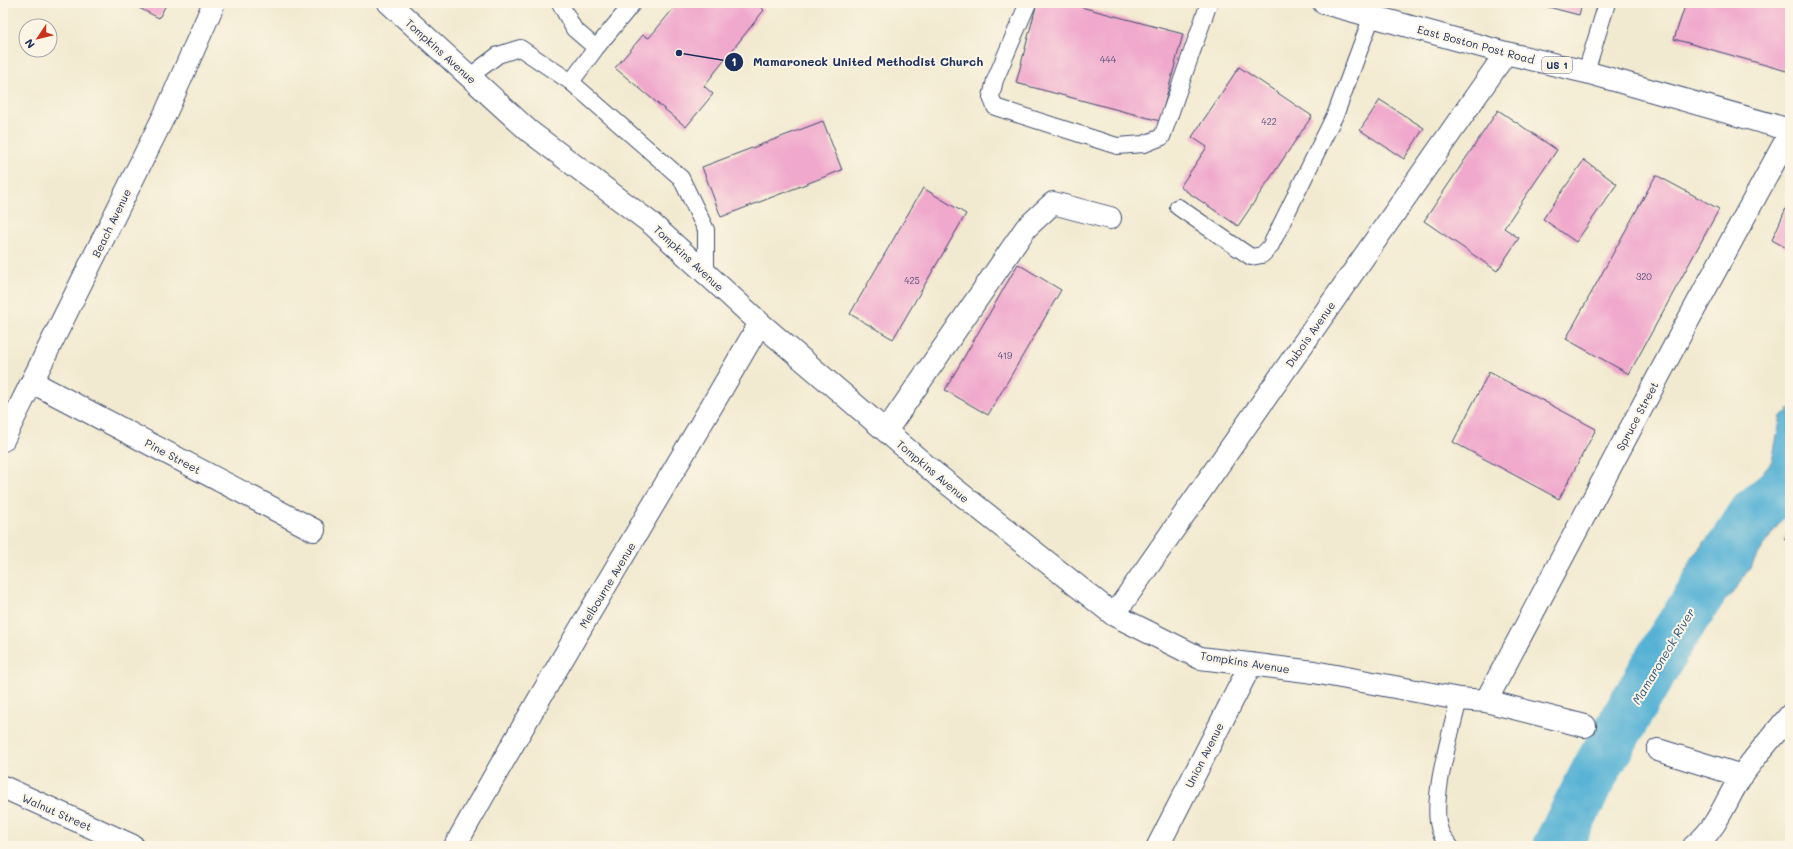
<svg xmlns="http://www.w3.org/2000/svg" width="1793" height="849" viewBox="0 0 1793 849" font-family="Mali,sans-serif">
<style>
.water{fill:#57b2d5;stroke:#39709a}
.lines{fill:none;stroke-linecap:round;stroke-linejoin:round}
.river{stroke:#57b2d5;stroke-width:49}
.building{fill:#f0a8cc}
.lane-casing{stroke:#3b4b6f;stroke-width:18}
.street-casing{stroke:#3b4b6f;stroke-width:24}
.primary-casing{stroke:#3b4b6f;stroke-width:24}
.lane{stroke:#fff;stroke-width:16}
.street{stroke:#fff;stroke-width:22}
.primary{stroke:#fff;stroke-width:22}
.labels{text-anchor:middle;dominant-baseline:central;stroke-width:4;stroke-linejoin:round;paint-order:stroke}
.number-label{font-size:9px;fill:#504d7a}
.shield{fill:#fcf5e5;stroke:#5e6a86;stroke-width:1}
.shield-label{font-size:10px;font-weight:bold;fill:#1b2f5e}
.street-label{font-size:11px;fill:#1b2f5e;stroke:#fcf5e5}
.water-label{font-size:12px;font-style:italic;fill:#2d5682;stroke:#fcf5e5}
.leader{fill:none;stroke:#1b2f5e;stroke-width:1.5}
.callout-dot{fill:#1b2f5e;stroke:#fcf5e5;stroke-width:1.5}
.mark-label{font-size:12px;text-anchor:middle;font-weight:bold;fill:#fff}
.callout-label{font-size:12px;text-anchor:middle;font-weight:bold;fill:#1b2f5e;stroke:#fcf5e5;stroke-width:4;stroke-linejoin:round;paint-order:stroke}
</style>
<rect width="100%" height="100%" fill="#fcf5e5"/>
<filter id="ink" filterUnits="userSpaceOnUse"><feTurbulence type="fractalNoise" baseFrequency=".025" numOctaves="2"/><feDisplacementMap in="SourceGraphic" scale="8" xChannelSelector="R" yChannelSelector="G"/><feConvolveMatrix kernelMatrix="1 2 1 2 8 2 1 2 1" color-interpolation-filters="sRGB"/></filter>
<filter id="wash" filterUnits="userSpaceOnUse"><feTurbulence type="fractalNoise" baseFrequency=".012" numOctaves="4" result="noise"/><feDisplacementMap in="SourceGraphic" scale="16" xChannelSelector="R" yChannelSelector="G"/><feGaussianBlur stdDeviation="0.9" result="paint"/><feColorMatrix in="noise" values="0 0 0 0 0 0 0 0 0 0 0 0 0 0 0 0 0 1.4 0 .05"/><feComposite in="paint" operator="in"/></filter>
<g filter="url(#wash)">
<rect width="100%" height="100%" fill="#f2ead0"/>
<path class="water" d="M1790 409V506L1735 590 1682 644H1655L1692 557 1772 461 1781 416Z"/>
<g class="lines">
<path class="river" d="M1557 846 1598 766 1668 644 1754 512 1790 482"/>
</g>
<g id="blocks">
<path class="building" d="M129 3H167L159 18Z
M678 3H757L764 10 704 86 713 94 686 127 615 68 643 35 649 38Z
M1037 3H1066L1183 34 1160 121 1016 83Z
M1533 3H1582L1579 15Z
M1686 3H1790V72L1674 39Z
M1239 67 1312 116 1238 226 1180 187 1207 147 1192 137Z
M1380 100 1424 128 1404 159 1360 130Z
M1498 110 1557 150 1504 228 1519 238 1497 271 1424 221Z
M823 121 842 170 721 217 702 167Z
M1584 160 1617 184 1576 242 1543 219Z
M1656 175 1719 209 1629 374 1566 339Z
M923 188 966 214 893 339 850 314Z
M1790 199V250L1772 240Z
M1018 264 1061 290 988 415 945 390Z
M1489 372 1596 429 1559 499 1453 442Z
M1790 532V543L1784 539Z"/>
</g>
</g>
<g filter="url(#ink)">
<use href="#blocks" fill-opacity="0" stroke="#3b4b6f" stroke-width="1"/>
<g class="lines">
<defs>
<path id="lane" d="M560 3 574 29 596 48 633 3
M1028 3 995 80 991 97 995 107 1117 146 1144 144 1162 137 1209 3
M596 48 571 82 681 178 706 230V274
M1586 72 1607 3
M469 77 498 55 520 48 571 82
M1178 207 1251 257 1262 255 1270 247 1336 113 1372 16
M1450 846C1447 842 1443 838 1441 833 1428 805 1452 730 1459 699"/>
<path id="street" d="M389 3 529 131 652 224 760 323 937 475 1114 615 1200 658 1314 672 1459 699 1486 701 1585 726
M32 382 314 530
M886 431 1026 228 1053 203 1110 218
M3 440 167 110 214 3
M1114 615 1506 53
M1486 701 1684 328 1790 133
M1658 750 1742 776
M3 787 133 846
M455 846C553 670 659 498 760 323
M1158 846 1251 664
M1694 846C1718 828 1726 799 1742 775 1757 754 1774 735 1790 715"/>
<path id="primary" d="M1324 3 1506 53 1586 72 1790 130"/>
</defs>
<use href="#lane" class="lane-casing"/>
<use href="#street" class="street-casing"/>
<use href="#primary" class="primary-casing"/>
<use href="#lane" class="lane"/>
<use href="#street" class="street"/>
<use href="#primary" class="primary"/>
</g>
</g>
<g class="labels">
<g class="number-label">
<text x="1108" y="59">444</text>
<text x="1269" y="121">422</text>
<text x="1644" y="276">320</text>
<text x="912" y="280">425</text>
<text x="1005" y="355">419</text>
</g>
<rect class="shield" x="1542" y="57" width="30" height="16" rx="3"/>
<g class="shield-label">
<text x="1557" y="65">US 1</text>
</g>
<g class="street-label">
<text transform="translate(1476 44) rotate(15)">East Boston Post Road</text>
<text transform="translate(441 51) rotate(42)">Tompkins Avenue</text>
<text transform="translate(111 223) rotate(-64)">Beach Avenue</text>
<text transform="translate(689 258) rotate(43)">Tompkins Avenue</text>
<text transform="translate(1310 334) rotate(-55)">Dubois Avenue</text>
<text transform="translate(1637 416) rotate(-62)">Spruce Street</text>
<text transform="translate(173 456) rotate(28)">Pine Street</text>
<text transform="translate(933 471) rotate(40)">Tompkins Avenue</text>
<text transform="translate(607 585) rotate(-59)">Melbourne Avenue</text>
<text transform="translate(1245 662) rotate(9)">Tompkins Avenue</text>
<text transform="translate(1204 755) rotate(-63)">Union Avenue</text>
<text transform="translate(57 812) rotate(24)">Walnut Street</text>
</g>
<g class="water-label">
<text transform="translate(1663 656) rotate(-59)">Mamaroneck River</text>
</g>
</g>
<path class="leader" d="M679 53L734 62"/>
<g class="callout-dot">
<circle cx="679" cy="53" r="4"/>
<circle cx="734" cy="62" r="10"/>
</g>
<g class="mark-label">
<text x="734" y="66">1</text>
</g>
<g class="callout-label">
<text x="868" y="66">Mamaroneck United Methodist Church</text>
</g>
<rect width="1793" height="849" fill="none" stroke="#fcf5e5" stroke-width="16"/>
<g transform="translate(38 38) rotate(235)"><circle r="19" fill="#fcf5e5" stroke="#a2a6af"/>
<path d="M0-3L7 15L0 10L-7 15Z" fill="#c8321e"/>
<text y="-6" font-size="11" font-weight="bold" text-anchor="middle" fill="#1b2f5e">N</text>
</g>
</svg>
